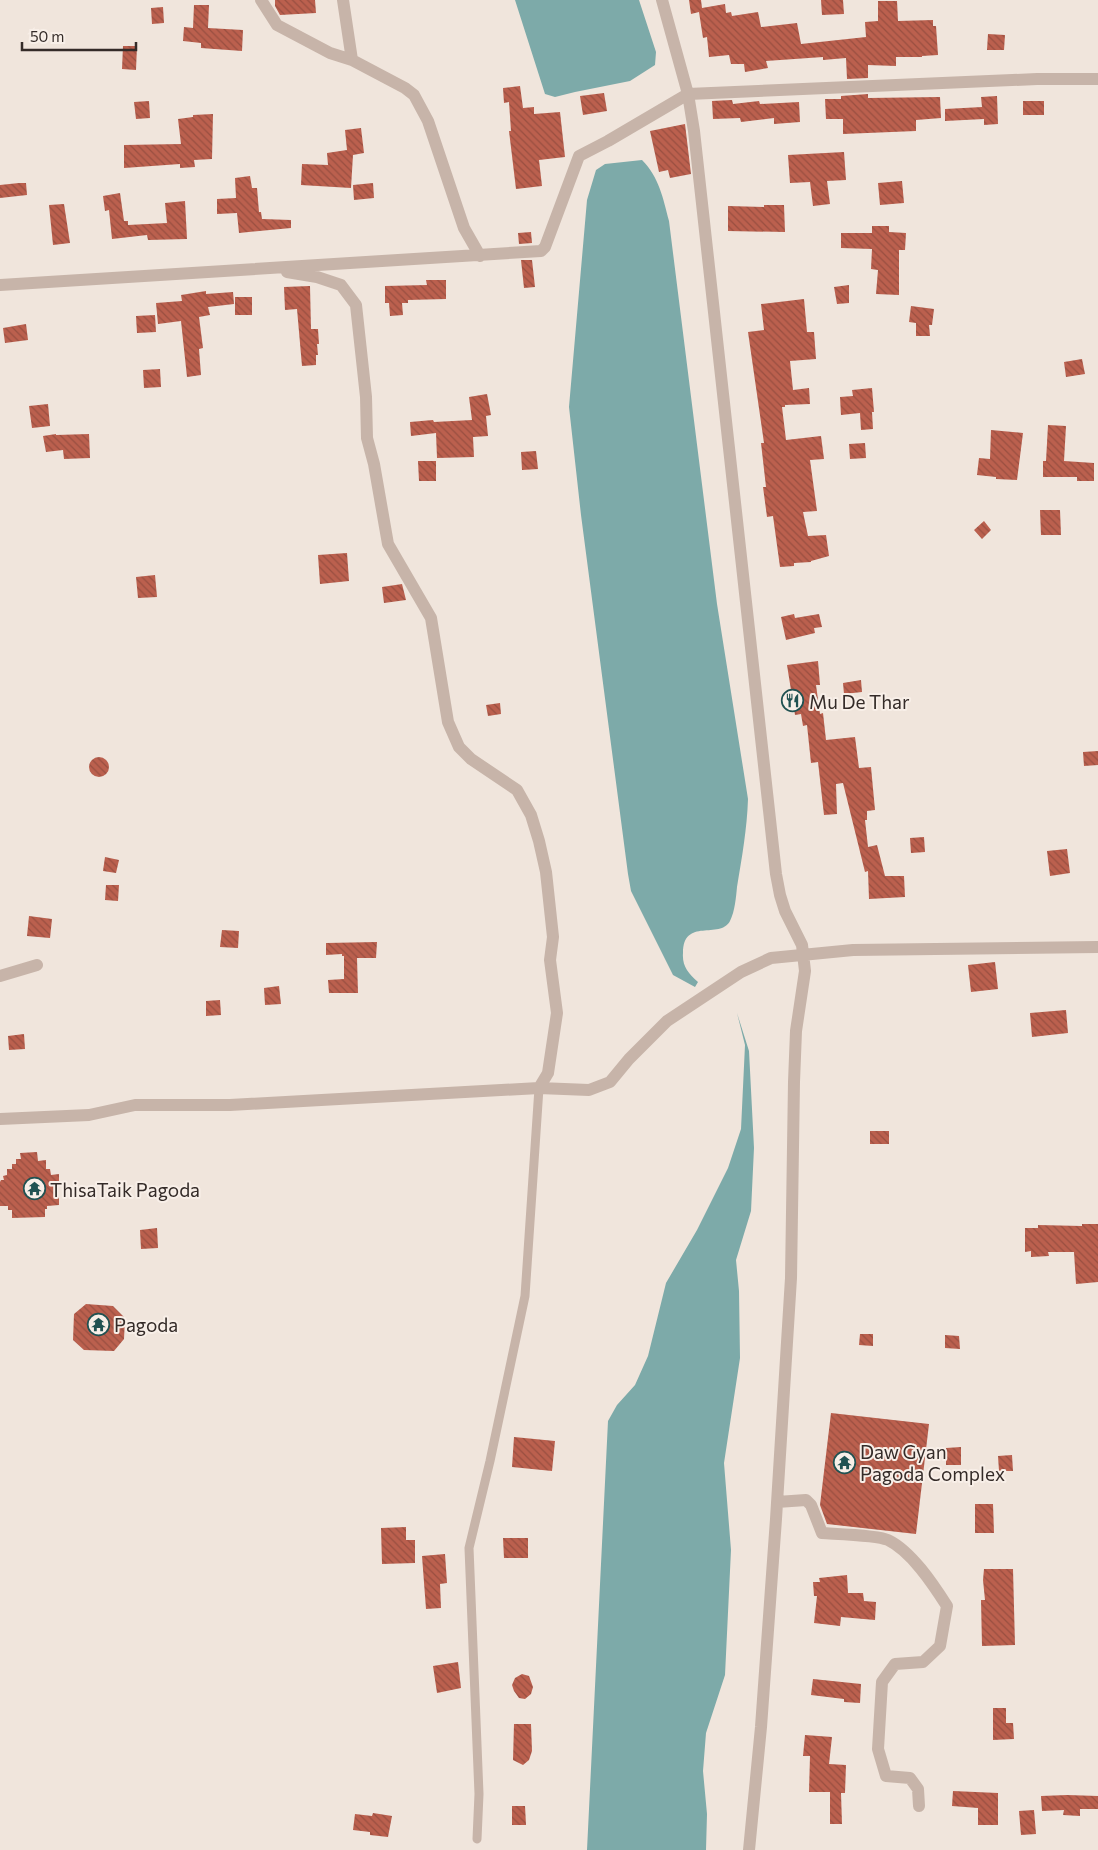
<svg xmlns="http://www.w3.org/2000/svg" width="1098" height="1850" viewBox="0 0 1098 1850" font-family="Commissioner,sans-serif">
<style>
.water{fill:#7daaa9}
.building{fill:url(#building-back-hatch)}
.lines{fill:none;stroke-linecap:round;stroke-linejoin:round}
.lane{stroke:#c7b4a9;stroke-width:9}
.street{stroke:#c7b4a9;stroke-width:12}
.labels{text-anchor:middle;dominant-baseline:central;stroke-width:4;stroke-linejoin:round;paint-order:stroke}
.poi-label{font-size:19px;fill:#342b28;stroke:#f8efe8;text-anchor:start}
</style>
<defs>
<pattern id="building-back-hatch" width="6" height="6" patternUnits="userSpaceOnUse" patternTransform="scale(1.25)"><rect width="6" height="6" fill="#bb604e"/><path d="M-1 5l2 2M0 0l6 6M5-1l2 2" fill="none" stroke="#994f41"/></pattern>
</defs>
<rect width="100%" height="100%" fill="#f0e5dc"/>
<path class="water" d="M515 0H639L656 52 655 65 630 81 575 92 555 97 545 94Z
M642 160C659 177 663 198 669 221L717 604 748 799C747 829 742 857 737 887 736 897 735 911 730 921 720 940 683 917 683 953 682 966 688 973 698 982L695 987 673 975 631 891 628 874 581 515 569 407 587 200 596 170 605 164Z
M737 1013 749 1051 754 1148 751 1211 736 1260 739 1291 740 1358 724 1463 731 1550 725 1675 706 1733 703 1771 707 1814 706 1850H587L608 1421 617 1405 635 1385 648 1356 666 1283 697 1230 728 1168 741 1129 745 1045Z"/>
<path class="building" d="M275 0H315L316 13 280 15 275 6Z
M689 0H701L702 8 725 4 726 13 731 12 732 16 758 12 761 27 797 23 801 44 866 37 865 22 878 21V1H897L898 21 933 20V26H936L938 55 922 56V57H896V66L868 65V78L847 79 846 58 823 60V57L766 61 768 68 745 72 744 64H731L729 55 709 57 707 37 703 38 699 12 691 14Z
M821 0H843L844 14 822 15Z
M194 5H209L208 28 243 30 242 51 201 48V43L183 41 184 27 193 28Z
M163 7 164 23 152 24 151 8Z
M988 34 1005 35 1004 50H987Z
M123 46H137L136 70 122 69Z
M520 86 523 108 534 107V114L560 112 565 157 539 160 542 186 516 189 509 131H511L509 102 504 103 503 88Z
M604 93 607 111 583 115 580 96Z
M868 94V98L940 97 941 118 916 120V131L843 134V119H826L825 99H841V96Z
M997 96 998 124 984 125V119L945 121V109L982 107 981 97Z
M732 100 733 104 759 101 760 104 799 102 800 122 774 124V118L741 122 740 118 713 119 712 101Z
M149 101 150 118 136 119 134 102Z
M1023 101H1044V115H1023Z
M213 114 212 159 194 160 195 167 180 168V164L124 168V145L181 144 178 119 193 117V115Z
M685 124 691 174 670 178 668 170 659 172 650 131Z
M361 128 364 153 353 155 351 188 301 185 302 164 328 165 327 153 347 150 345 130Z
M844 152 846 180 827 181 830 204 813 206 810 182 790 183 788 155Z
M250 176 252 188H257L259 212H261L262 219 291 220V228L239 233 237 213 217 214V199L236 198 235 178Z
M902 181 904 203 880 205 878 183Z
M19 183H26L27 195 0 198V185Z
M373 183 374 198 354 200 353 185Z
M120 193 124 221H128V225L167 223 165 203 185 201 187 239 148 240 147 235 112 239 109 210 105 211 103 196Z
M64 204 70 243 53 245 49 205Z
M764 205H784L785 232 728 231V206L764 207Z
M872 226H889V232L906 233 905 250H899V295L876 294 878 270 871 269 872 249 841 248V233H872Z
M531 232 532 243 519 244 518 233Z
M521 260H532L535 287 524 288Z
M426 280H446V299L408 300V303H402L403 315 390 316 389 303H385V286L427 285Z
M849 285V303L837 304 834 287Z
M310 286 311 329H318L319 344H317L318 355H316V365L302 366 297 309 285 310 284 287Z
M206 291V294L233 292 234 304 208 307 210 315 199 317 203 348 199 349 201 375 187 377 181 321 158 324 156 303 182 301 181 295Z
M235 297H252V315H235Z
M804 299 807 332H814L816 359 790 361 793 390 809 388 810 404 785 405V407H782L786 440 821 436 824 459 810 460 817 511 803 512 808 536 826 535 829 556 811 561V562L794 563V566L780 567 773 516 767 517 763 487H766L761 443H764L748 332 764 330 761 304Z
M911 306 934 309 932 325H929L930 336H916V323L909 322Z
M155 315 156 332 137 333 136 316Z
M26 324 28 340 5 343 3 328Z
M1082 359 1085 374 1066 377 1064 362Z
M160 369 161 387 144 388 143 370Z
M872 388 874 412H872L873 429 861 430 860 413 841 415 840 397 853 396 852 390Z
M487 394 491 415 486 416 488 436 473 437 474 457 437 458 436 433 411 436 410 422 433 420 434 422 472 420 469 397Z
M48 404 50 426 32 428 29 406Z
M1048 425 1066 426 1064 461 1094 463V481H1077V477H1043V461H1046Z
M991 430 1023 433 1017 480 996 479V477L977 475 979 458 990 459Z
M56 434V435L89 434 90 458 64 459 63 450 46 452 43 436Z
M865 443 866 458 850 459 849 444Z
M536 451 538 469 522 470 521 452Z
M418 461H436V481H419Z
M1040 510H1060L1061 535H1041Z
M984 521 991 530 982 539 974 530Z
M347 553 349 581 320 584 318 555Z
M155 575 157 597 138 598 136 577Z
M402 584 406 600 384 603 382 587Z
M794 614 795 618 819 614 822 627 814 628 815 633 786 640 781 617Z
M818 661 820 685H816L820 714 823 713 826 740 855 737 859 768 871 767 875 810 867 811V820H865L868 847 877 845 885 876H904L905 897 869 899 868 871 865 872 843 783 836 784 837 814 824 815 818 762 811 763 807 725 803 726 801 714 795 715 787 665Z
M861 680 862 692 844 694 843 683Z
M500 703 501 714 488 716 486 705Z
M1098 751V765L1084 766 1083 752Z
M89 767a10 10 0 1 1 20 0a10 10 0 1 1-20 0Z
M924 837 925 852 911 853 910 838Z
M1067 849 1070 873 1050 876 1047 851Z
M105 857 119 860 116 873 103 871Z
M106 885H119L118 901 105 900Z
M29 916 52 919 50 938 27 936Z
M222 930 239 931 238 948 220 947Z
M377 942 376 958H357L358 993H329L328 980 344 979V956H342V954L326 955V943Z
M995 962 998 989 971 992 968 965Z
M279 986 281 1004 265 1005 264 988Z
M220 1000 221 1015 206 1016V1001Z
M1066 1010 1068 1033 1032 1037 1030 1013Z
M24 1034 25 1049 9 1050 8 1036Z
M870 1131H889V1144H870Z
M37 1152 38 1161 46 1160V1169H50L51 1175 59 1174V1205L47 1206V1209H45V1217L12 1218V1210H8V1206H0V1182L1 1180H4L3 1176 7 1175V1169H12V1164H16V1159H21L20 1153Z
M1082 1224H1098V1282L1076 1284 1074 1252H1048L1049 1256 1031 1257V1251L1025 1252V1228H1038V1225L1082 1226Z
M157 1228 158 1248 141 1249 140 1230Z
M86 1304 113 1306 125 1318 124 1339 114 1351 84 1350 73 1340 74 1314Z
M860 1334H873V1346L859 1345Z
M945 1335 959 1336 960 1349 945 1348Z
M831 1413 929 1424 916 1534 827 1524 820 1505Z
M514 1437 555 1441 552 1471 512 1467Z
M961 1447V1465H946V1448Z
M1012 1455 1013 1471H999L998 1456Z
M975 1504H993L994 1533H975Z
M406 1527V1540H415V1563L382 1564 381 1528Z
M503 1538H528V1558H504Z
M445 1554 447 1583 440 1584 441 1608 426 1609 422 1556Z
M984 1569H1013L1015 1645 982 1646 981 1600H985L983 1580Z
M847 1575 848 1593H863L864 1601 876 1602 875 1620 841 1617 840 1626 814 1623 817 1596H814L813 1582H820L819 1578Z
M458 1662 461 1688 437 1693 433 1666Z
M522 1674 529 1676 533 1687 531 1694 525 1699 519 1698 514 1691 512 1685 515 1678Z
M813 1679 861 1684 860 1703 844 1702V1699L811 1695Z
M993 1708H1006V1723H1013L1014 1739 993 1740Z
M514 1724H531L532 1751 529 1760 523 1765 513 1760Z
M805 1735 832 1737 829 1764 846 1765 845 1793H841L842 1824H830V1792H809L810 1756H803Z
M953 1791 998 1793V1825H978V1808L952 1806Z
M1067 1795 1098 1796V1809H1080V1816L1063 1815 1064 1810 1042 1811 1041 1796Z
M512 1806H525L526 1825H512Z
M1034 1810 1036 1834 1021 1835 1019 1811Z
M373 1813 392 1816 388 1837 370 1835V1832L353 1830 355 1814 372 1816Z"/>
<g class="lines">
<path class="lane" d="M477 1839 479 1794 469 1548 490 1461 525 1296 539 1088"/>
<path class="street" d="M261 0 277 25 330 53 352 60
M343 0 352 60 405 88 414 95 428 121 464 228 480 256
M662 0 688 94 694 131 776 874 780 895 785 911 802 945 805 971 796 1031 794 1082 791 1278 776 1519 761 1727 749 1850
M287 272 317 277 341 285 356 305 366 397 367 438 374 464 388 544 431 618 448 722 459 747 471 759 517 790 531 815 539 841 546 872 553 937 550 960 557 1013 548 1073 539 1088
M0 285 541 251 545 247 579 156 608 141 688 94 1037 79H1098
M0 976 37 965
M0 1119 89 1115 135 1105H230L539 1088 589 1090 610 1082 629 1059 667 1021 741 972 771 958 853 950 1098 947
M777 1502 806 1500 811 1505 822 1533C836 1534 878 1535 888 1540 911 1551 933 1584 947 1606L940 1646 923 1662 895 1664 882 1682 878 1749 886 1776 910 1778 918 1789 919 1806"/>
</g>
<defs>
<symbol id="restaurant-ring" viewBox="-11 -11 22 22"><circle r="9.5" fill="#f8efe8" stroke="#215252" stroke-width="1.5"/><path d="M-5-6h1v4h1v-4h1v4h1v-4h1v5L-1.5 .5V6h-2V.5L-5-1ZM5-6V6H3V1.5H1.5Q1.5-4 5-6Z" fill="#215252"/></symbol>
<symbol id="temple-ring" viewBox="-11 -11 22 22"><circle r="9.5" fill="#f8efe8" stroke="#215252" stroke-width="1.5"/><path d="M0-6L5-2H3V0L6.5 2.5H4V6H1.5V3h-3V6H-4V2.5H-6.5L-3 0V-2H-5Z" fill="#215252"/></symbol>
</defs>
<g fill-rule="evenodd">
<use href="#restaurant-ring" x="780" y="688" width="25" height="25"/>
<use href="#temple-ring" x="22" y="1176" width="25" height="25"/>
<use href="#temple-ring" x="86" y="1312" width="25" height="25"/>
<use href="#temple-ring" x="832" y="1450" width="25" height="25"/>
</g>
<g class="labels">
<g class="poi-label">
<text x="809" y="701">Mu De Thar</text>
<text x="50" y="1189">ThisaTaik Pagoda</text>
<text x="114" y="1324">Pagoda</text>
<text x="860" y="1451">Daw Gyan<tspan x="860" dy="22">Pagoda Complex</tspan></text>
</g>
</g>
<path d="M22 42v8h114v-8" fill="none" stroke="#342b28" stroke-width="2.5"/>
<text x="30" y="42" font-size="15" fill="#342b28" stroke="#f8efe8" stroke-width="4" paint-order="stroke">50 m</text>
</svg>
